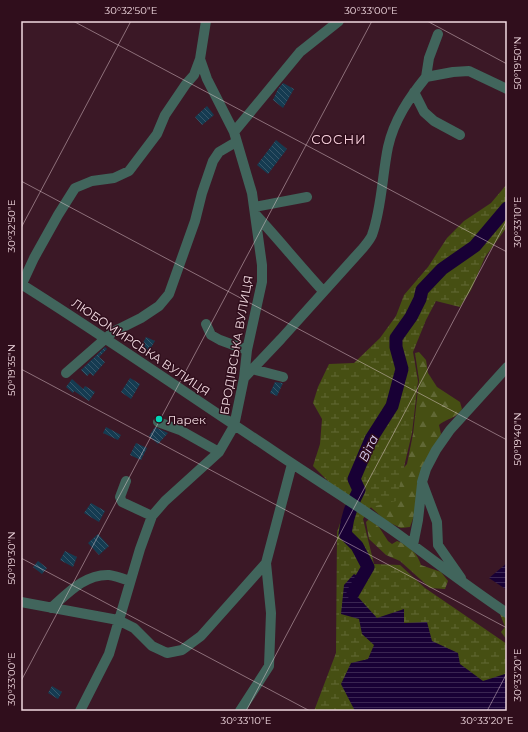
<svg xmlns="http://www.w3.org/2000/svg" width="528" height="732" viewBox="0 0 528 732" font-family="Montserrat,sans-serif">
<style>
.forest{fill:url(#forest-firs)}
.wetland{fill:url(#wetland-marsh)}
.water{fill:url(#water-rules)}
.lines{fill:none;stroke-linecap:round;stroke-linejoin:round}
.river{stroke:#180035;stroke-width:13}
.building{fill:url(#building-back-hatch)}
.minor{stroke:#41655c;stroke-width:10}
.ticks{fill:none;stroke:#f1d9e0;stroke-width:1;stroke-opacity:0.45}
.poi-dot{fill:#01d5b6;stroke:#300e1c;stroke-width:1.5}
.labels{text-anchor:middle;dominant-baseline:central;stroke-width:3;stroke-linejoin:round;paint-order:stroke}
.street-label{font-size:12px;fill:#f1d9e0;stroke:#300e1c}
.poi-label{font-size:12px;fill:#f1d9e0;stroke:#300e1c;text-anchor:start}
.neighbourhood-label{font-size:13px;letter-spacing:1px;fill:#fad3df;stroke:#300e1c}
.water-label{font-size:13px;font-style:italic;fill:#dbd1f6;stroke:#300e1c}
.neatline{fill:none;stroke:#f1d9e0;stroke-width:1.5}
.ticks-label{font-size:10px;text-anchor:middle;fill:#f1d9e0}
</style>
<defs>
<pattern id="forest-firs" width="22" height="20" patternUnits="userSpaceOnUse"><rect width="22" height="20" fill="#464f13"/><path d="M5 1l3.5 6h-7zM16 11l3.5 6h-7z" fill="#616835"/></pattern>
<pattern id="wetland-marsh" width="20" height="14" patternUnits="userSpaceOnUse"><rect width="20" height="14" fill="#464f13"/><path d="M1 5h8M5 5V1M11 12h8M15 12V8" fill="none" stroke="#616835"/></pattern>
<pattern id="water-rules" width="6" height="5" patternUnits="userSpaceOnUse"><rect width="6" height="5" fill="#180035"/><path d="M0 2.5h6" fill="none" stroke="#3a2552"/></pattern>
<pattern id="building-back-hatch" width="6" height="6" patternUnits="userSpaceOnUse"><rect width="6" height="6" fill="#153b51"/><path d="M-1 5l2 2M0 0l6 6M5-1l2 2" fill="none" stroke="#38576a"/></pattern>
</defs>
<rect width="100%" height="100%" fill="#3b1826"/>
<path class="forest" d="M419 352 426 360 428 373 437 387 460 402 462 409C454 420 449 417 439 425L441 434 422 468 415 513 410 527 401 528 386 521 364 501 397 475 407 464 413 434 419 380 415 353Z
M369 519 379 527 388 541 392 544 397 541C408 544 418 554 421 565L441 572 448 581 445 589 430 588 400 561 386 555 369 539 366 522Z
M500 614 507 617V640L501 632 505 627Z"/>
<path class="wetland" d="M507 184V227L485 257 471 290 460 307 436 301 426 320 413 352 418 381 412 433 396 501 371 507 363 519 374 564 400 565 425 588 507 644V711H314L336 653 337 532 346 506 328 481 313 466 320 444 322 419 313 403 318 387 329 364 354 363 380 338 396 316 404 295 428 267 447 238 464 221 491 203Z"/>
<path class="water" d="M507 563V590L489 578Z
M354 574 364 580 358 597 377 618 404 609V623L427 622 432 641 458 653 460 664 483 681 505 674 507 711H355L341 684 351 663 368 659 374 645 362 634 359 619 341 614 344 585Z"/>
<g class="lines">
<path class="river" d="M353 593 368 567 357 546 345 534C347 517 351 505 359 490L354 479 371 439 392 406 402 369 396 347V338L411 317 420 299 422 290 442 269 475 246 507 208"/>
</g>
<path class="building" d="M283 83 294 89 283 108 273 100 278 89Z
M207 106 214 115 202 125 195 117Z
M276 140 287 149 268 174 257 165Z
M146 337 155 341 147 354 143 351 144 349 141 347Z
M105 347 107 349 99 357 105 362 93 376 90 373 87 376 81 370Z
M130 378 140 384 131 399 121 392Z
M72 379 83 389 85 386 95 392 89 401 74 391 73 393 66 387Z
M275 382 283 383 277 396 270 393Z
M106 427 121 435 118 440 103 433Z
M155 427 168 433 158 444 149 436Z
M136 443 147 448 141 460 130 455Z
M91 503 105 511 99 522 84 513Z
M98 534 109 546 99 555 88 543Z
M65 551 77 557 73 567 60 560Z
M38 561 47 568 42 574 33 567Z
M52 686 62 692 58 699 48 693Z"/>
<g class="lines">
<path class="minor" d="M426 77 429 58 438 34
M414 92 424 112 434 121 460 135
M234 132 300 52 339 21
M254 207 307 197
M256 215C279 240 300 266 323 291
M21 284C104 336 184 392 266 446 311 477 358 505 402 537 437 563 471 589 507 613
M21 286 34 258 58 215 75 188 92 181 114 178 129 171 157 134 165 115 186 84 194 75 200 59
M206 324 211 335 220 340 247 350
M252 369 283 377
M66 373 113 332 141 318 159 306 169 294 195 221 202 193 213 161 219 152 236 142
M244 378 281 339 363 248C366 244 370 240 372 235 382 207 382 176 388 147 394 120 409 98 426 77L453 72 469 71 507 89
M158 422 180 430 219 452
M126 481 120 497 122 502 152 516
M413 545 418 520 422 484
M461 578 438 545 437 522 422 482 426 469 436 450 450 430 507 367
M21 602 118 620 134 628 152 646 167 653 182 650 201 636 266 563
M51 608C68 593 85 574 109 575 116 576 124 579 130 581
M80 711 109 654 140 549 152 516 165 501 219 452 234 426 244 378 247 350 262 282V265L252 193 234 132 207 79 200 59 206 21
M240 711 269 666 271 613 266 563 292 464"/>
</g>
<path class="ticks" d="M73 21 507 252M427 21 507 64M21 181 507 440M21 228 131 21M21 369 507 628M21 558 310 711M21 681 372 21M246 711 507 220M487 711 507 673"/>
<circle class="poi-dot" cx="159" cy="419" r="4"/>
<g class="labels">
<g class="street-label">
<text transform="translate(236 345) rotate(-80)">БРОДІВСЬКА ВУЛИЦЯ</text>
<text transform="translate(141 347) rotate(34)">ЛЮБОМИРСЬКА ВУЛИЦЯ</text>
</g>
<g class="poi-label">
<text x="167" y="419">Ларек</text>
</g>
<g class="neighbourhood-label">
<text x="339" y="139">СОСНИ</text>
</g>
<g class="water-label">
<text transform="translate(368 448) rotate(-65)">Віта</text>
</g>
</g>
<rect width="528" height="732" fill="none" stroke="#300e1c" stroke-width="44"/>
<rect x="22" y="22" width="484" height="688" class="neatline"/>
<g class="ticks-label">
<text x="131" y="14">30°32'50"E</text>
<text x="371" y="14">30°33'00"E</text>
<text transform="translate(517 63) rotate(-90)" y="4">50°19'50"N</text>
<text transform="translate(517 222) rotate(-90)" y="4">30°33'10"E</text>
<text transform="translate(11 226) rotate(-90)" y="4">30°32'50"E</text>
<text transform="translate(11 370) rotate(-90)" y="4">50°19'35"N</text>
<text transform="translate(517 439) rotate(-90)" y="4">50°19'40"N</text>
<text transform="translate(11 558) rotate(-90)" y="4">50°19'30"N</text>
<text transform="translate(517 675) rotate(-90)" y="4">30°33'20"E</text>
<text transform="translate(11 679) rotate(-90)" y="4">30°33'00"E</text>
<text x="246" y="724">30°33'10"E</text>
<text x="487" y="724">30°33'20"E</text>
</g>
</svg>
